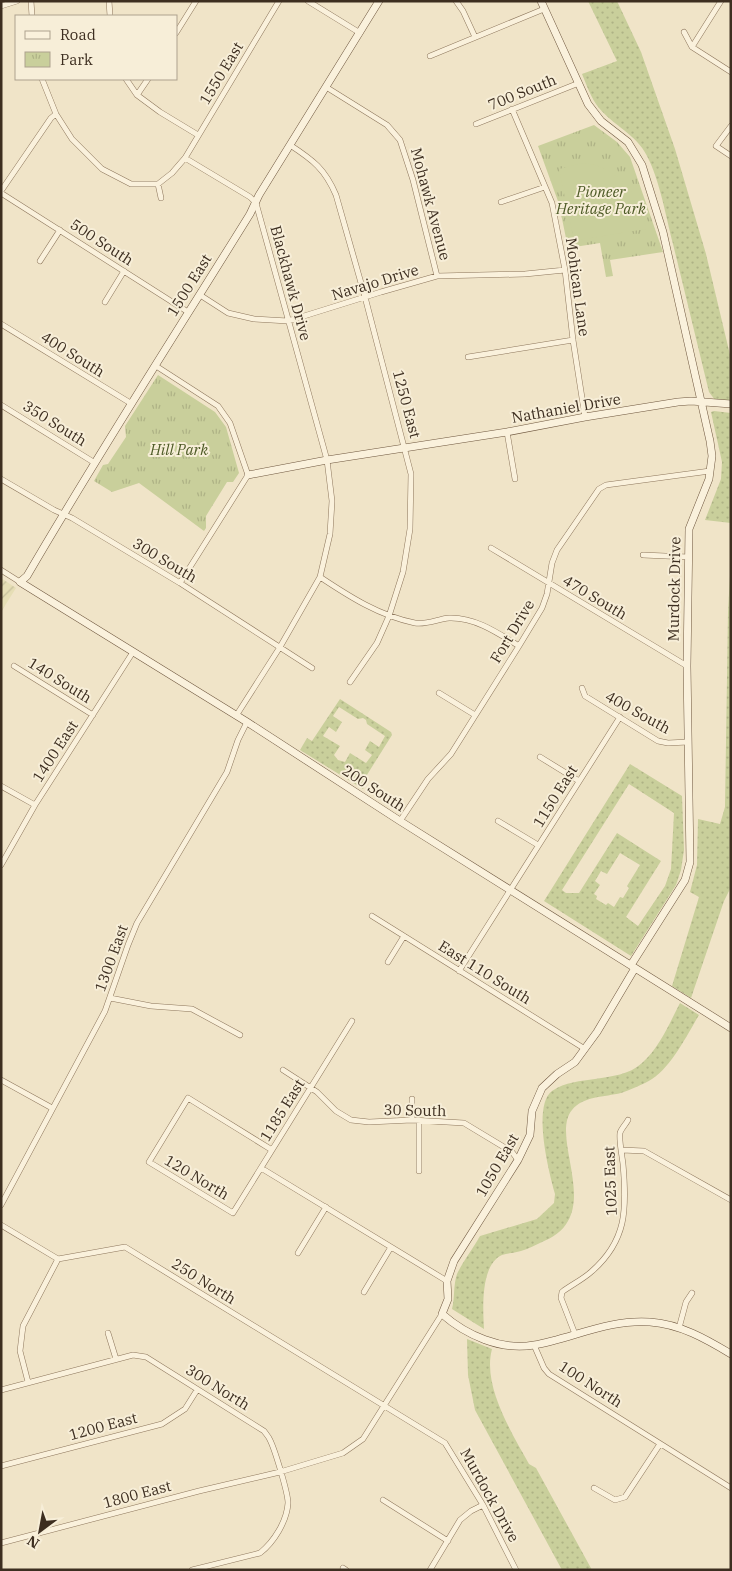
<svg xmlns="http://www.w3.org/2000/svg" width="732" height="1571" viewBox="0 0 732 1571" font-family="'IBM Plex Serif',serif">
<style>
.farmland{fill:url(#farmland-furrows)}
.grass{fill:url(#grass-dots);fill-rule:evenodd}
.park{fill:url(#park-tufts)}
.pitch{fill:#c9cf9b}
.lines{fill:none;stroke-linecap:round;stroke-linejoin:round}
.street-casing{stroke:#8d765c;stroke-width:6}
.secondary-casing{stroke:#6f573f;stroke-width:8}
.street{stroke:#faf1dc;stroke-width:5}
.secondary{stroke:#faf1dc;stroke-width:7}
.labels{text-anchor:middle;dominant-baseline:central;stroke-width:4;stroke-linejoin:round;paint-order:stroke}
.street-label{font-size:15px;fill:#3d2e20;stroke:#f7eed8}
.park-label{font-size:15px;font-style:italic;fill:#4d5a26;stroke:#f7eed8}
</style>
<defs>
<pattern id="farmland-furrows" width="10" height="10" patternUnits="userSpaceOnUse" patternTransform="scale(1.25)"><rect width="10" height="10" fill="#e6deb5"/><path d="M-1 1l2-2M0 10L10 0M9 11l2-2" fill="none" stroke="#c6bf9b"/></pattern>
<pattern id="grass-dots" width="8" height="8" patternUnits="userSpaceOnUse" patternTransform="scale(1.25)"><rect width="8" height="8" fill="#c9cf9b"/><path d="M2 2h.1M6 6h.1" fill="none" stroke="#aeb285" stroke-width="1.8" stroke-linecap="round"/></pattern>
<pattern id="park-tufts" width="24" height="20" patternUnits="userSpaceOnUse" patternTransform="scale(1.25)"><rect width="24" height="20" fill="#c9cf9b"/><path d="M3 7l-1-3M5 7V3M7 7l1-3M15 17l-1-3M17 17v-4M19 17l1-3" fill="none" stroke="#aeb285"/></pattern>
</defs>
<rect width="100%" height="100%" fill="#f0e4c8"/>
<path class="farmland" d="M1 578 16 588 1 612Z"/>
<path class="grass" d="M588 1H617L641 52 675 149 706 254 731 359V402L715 400 709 392C697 342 685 293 673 244 666 217 660 181 647 156 636 134 614 126 599 108 591 98 587 86 582 74L617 61Z
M714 411 731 413V523L705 520 721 479 722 462 711 412Z
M731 557V887L724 901 691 998 672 986 699 897 690 892 697 865 698 819 720 824 725 807 728 612Z
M340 699 391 732 392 735 365 778 368 781 363 789 300 750 307 738 312 741ZM339 707 358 719 363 718 366 720 367 724 385 736 379 747 370 741 365 750 372 755 366 763 350 753 345 762 338 760 334 755 340 746 323 736 329 727 336 732 342 722 333 716Z
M630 764 682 796 684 850 681 870 676 885 631 956 544 901ZM629 784 674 813 671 869 665 886 638 926 626 917 661 861 617 833 579 893H566L562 890ZM620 853 640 865 627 886 629 888 623 898 620 897 614 907 608 903 606 905 596 899 597 896 594 894 600 885 595 881 601 871 607 874Z
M680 1003 699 1015C687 1035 672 1066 652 1079 644 1084 630 1090 621 1093 605 1097 583 1096 572 1110 553 1133 587 1188 568 1221 563 1231 552 1238 542 1242 535 1245 528 1249 521 1251 515 1253 508 1253 502 1255 480 1265 483 1309 484 1329L452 1309C455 1298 453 1286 457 1274 463 1261 473 1249 480 1236L537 1219 554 1203 555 1194C549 1173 532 1106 552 1091 565 1082 581 1081 595 1079 612 1076 629 1075 642 1063 660 1047 669 1024 680 1003Z
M467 1339 492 1349C482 1386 512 1433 529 1464L536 1468 592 1570H562L475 1410 468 1375Z"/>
<path class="park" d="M594 125 617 142 630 157 663 252 610 260 613 276 606 277 600 243 568 248 559 204 538 146Z
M158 375 215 412 226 427 239 473 233 482H227L206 516V528L204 531 139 483 112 492 94 481 103 465 108 464 126 437 125 426Z"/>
<path class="pitch" d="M583 163C606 164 628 182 638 203 642 211 644 220 646 229L578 240 573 236 559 169Z"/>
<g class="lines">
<defs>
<path id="street" d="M31 1 32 16
M109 1 110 16
M308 1 360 33
M456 1 463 11 475 37
M1 6 17 1
M684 32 692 47 731 72
M176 33 196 1
M692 47 721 1
M430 56 544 9
M42 79 56 114 72 139 102 169 131 184H158L172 173 185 158 279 1
M126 79 137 95 160 112 198 135
M326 87 387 125 400 140 413 180 437 276
M137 95 148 79
M512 109 552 203 565 270 573 340 585 417
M476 124 579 83
M731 126 716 146 731 156
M290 145C313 160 325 169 336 195L365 297 411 474 410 529 403 572 389 616 377 643 350 682
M185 158 250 197 256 203 327 460 332 501 330 534 320 577 280 647 236 716
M158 184 161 198
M1 191 51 118 56 114
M1 193 188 312
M501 202 545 187
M40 261 60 230
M200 295 228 313 254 319 288 321 381 292 437 276 525 274 565 270
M105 302 124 271
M1 324 132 404
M468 357 573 340
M156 366 218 406 230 423 248 475 180 583
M1 405 95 463
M507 432 515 479
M1 479 54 510 72 518 180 583 312 668
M491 548 687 666
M643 555 688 557
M1 570 20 582
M320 577C350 597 380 616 415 623 426 625 438 619 449 618 475 617 498 633 519 646
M14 666 93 715
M582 688 585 696 658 741 668 743 688 742
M439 693 475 715
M540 757 579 781
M1 786 35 805
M400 821 428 779 451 754 519 646 542 608 547 594 552 563 557 550 599 489 606 485 710 471
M498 821 538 845
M1 865 35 805 133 652
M372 916 585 1049
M388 962 404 936
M459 971 620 717
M110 998 151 1006 192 1009 240 1035
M283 1070 317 1092 336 1111 351 1120 369 1122 412 1120 464 1123 512 1152 518 1160
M1 1080 52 1108
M412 1120V1099
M272 1150 188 1098 149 1162 233 1213 352 1021
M622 1150 644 1151 731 1200
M261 1168 447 1281
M419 1171V1121
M1 1205 105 1011 128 945 137 923 227 772 238 740 247 722
M1 1225 58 1259 125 1247 445 1443 483 1505 516 1570
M298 1253 326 1207
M364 1292 391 1247
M679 1328 686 1302 692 1293
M108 1333 116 1359
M575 1334 561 1298 562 1292C571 1285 582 1280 591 1272 627 1241 627 1209 623 1164 622 1155 619 1142 620 1133 621 1129 626 1124 628 1120
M534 1345 544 1368 549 1374 731 1488
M28 1382 20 1351 23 1326 58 1259
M1 1390 133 1355 146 1357 264 1431C266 1434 269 1437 270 1440 275 1450 288 1493 288 1503 287 1521 274 1542 260 1553L192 1570
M1 1466 162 1424 185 1409 197 1390
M594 1488 615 1500 625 1497 660 1444
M383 1500 448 1541
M1 1543 199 1491 280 1472 343 1453 363 1439 442 1314
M343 1568 346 1570
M430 1570 460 1520 471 1511 483 1505"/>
<path id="secondary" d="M379 1 259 195 250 214C175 335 98 454 27 576L20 582 247 722 400 821 731 1028
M541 1 588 104 601 121 628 142 642 165 663 232 710 441 712 456 709 479 689 529 687 666 690 862 685 880 631 965
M248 475 327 460 507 432 585 417 678 402 691 401 731 404
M635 968 597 1032 575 1062 557 1074 542 1088 532 1111 530 1135 518 1160 454 1261 447 1281 448 1299 442 1314C466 1335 501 1351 534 1345 573 1338 609 1319 650 1322 680 1324 706 1339 731 1354"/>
</defs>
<use href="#street" class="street-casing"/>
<use href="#secondary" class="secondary-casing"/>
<use href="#street" class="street"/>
<use href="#secondary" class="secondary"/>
</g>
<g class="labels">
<g class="street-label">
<text transform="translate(221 73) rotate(-59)">1550 East</text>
<text transform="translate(522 92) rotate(-22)">700 South</text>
<text transform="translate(431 204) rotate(75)">Mohawk Avenue</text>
<text transform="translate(102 242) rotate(33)">500 South</text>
<text transform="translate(375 282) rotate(-17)">Navajo Drive</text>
<text transform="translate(291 283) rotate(75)">Blackhawk Drive</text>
<text transform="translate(189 285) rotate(-58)">1500 East</text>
<text transform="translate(578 287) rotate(82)">Mohican Lane</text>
<text transform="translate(73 354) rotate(32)">400 South</text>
<text transform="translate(407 404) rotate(75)">1250 East</text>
<text transform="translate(566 408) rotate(-10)">Nathaniel Drive</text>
<text transform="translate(55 423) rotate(32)">350 South</text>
<text transform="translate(165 560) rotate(31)">300 South</text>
<text transform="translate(674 589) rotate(-89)">Murdock Drive</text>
<text transform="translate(595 597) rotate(31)">470 South</text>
<text transform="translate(512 631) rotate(-59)">Fort Drive</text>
<text transform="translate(60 680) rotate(32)">140 South</text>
<text transform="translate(638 712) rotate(29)">400 South</text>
<text transform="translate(55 751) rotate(-57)">1400 East</text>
<text transform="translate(374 788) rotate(33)">200 South</text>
<text transform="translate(555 796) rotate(-58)">1150 East</text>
<text transform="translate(111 958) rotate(-70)">1300 East</text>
<text transform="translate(485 972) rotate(32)">East 110 South</text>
<text transform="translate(282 1110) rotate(-58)">1185 East</text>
<text transform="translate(415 1110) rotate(1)">30 South</text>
<text transform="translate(497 1165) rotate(-60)">1050 East</text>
<text transform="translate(197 1177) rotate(31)">120 North</text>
<text transform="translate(610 1181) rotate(-92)">1025 East</text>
<text transform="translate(204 1281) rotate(32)">250 North</text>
<text transform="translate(591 1384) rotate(33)">100 North</text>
<text transform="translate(218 1387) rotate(32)">300 North</text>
<text transform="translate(103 1426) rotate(-15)">1200 East</text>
<text transform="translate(137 1494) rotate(-15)">1800 East</text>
<text transform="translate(490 1495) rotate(61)">Murdock Drive</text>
</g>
<g class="park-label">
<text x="601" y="191">Pioneer<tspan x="601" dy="17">Heritage Park</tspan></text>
<text x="179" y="449">Hill Park</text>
</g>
</g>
<rect width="732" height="1571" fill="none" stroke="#3d2e20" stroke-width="5"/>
<rect x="15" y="15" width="162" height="65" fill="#f7eed8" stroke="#ada18e"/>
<rect x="25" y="31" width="25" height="8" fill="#faf1dc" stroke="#ada18e"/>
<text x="60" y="40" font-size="15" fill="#3d2e20">Road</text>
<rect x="25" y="52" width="25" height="15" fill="url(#park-tufts)" stroke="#ada18e"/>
<text x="60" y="65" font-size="15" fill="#3d2e20">Park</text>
<g transform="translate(40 1531) rotate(212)" stroke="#f7eed8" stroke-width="4" paint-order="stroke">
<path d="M0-4L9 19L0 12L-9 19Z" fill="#3d2e20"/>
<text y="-8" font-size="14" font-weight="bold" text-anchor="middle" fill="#3d2e20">N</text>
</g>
</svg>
